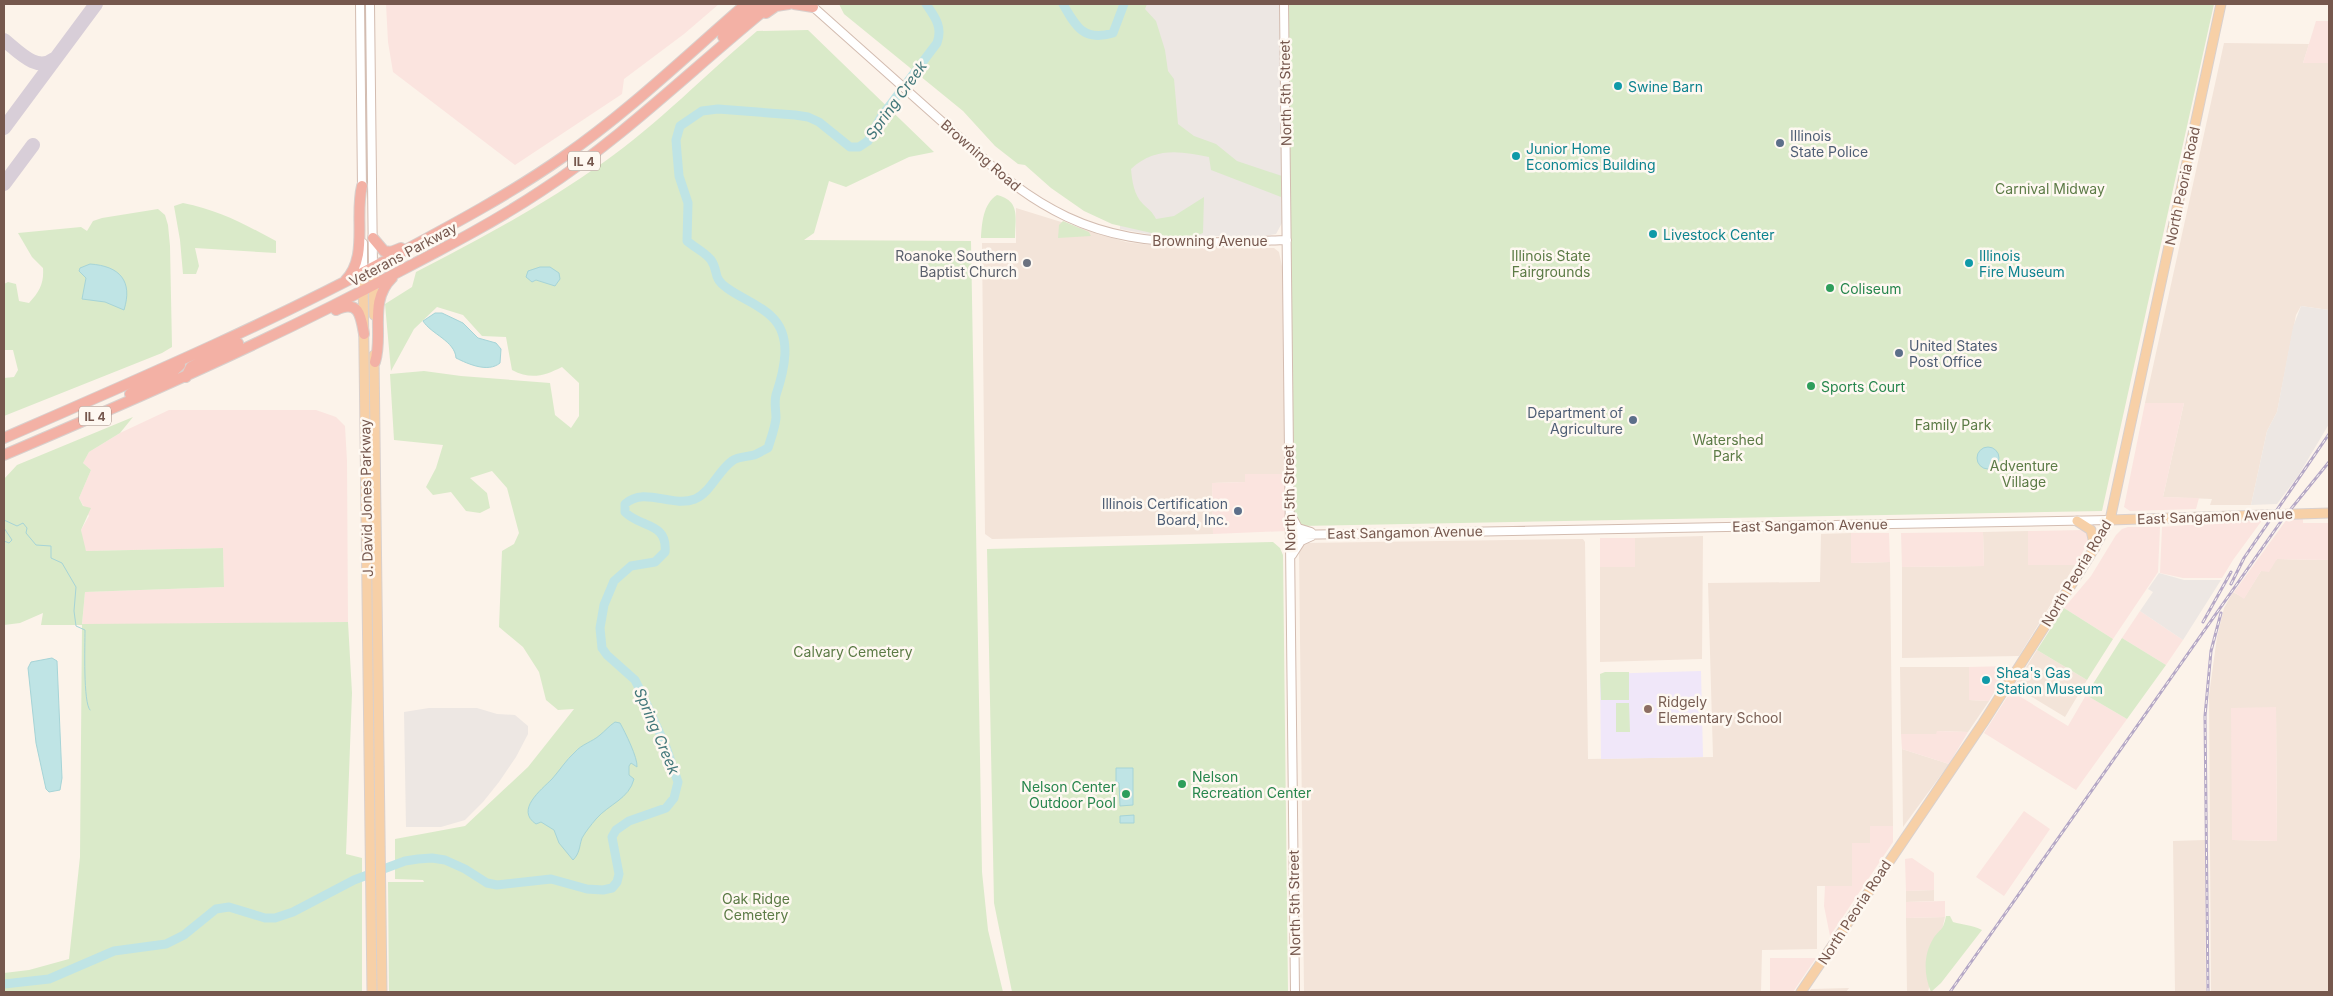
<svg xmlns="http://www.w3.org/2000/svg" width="2333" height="996" viewBox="0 0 2333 996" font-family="Inter,sans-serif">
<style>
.residential{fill:#f3e4d9;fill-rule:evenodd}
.commercial{fill:#fbe4df}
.industrial{fill:#ede7e3}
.education{fill:#f0e7f9}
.green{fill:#daeac9}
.water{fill:#bfe4e5;stroke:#a6d4d7}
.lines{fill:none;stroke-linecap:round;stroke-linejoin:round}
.stream{stroke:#a6d4d7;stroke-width:1}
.river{stroke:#bfe4e5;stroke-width:9}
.taxiway{stroke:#d8ced8;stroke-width:14}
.secondary-casing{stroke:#d3bcb0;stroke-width:10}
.primary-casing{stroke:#d9d0cd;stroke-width:11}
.highway-casing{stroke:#d9d0cd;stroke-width:12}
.secondary{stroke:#fff;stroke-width:8}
.primary{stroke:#f7d0a7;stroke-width:9}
.highway{stroke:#f3b1a5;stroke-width:10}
.rail-casing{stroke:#b5a8c6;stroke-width:3}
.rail{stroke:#fef8f1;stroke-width:1;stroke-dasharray:4;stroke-linecap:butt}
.culture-dot{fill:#0f9aa8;stroke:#fef8f1;stroke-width:2}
.service-dot{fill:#5c6f8a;stroke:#fef8f1;stroke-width:2}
.worship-dot{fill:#6b7280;stroke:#fef8f1;stroke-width:2}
.leisure-dot{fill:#2e9e5b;stroke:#fef8f1;stroke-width:2}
.education-dot{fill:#8d6e63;stroke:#fef8f1;stroke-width:2}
.labels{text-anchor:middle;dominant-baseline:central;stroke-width:5;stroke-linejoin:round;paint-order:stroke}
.shield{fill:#fef8f1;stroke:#9f887f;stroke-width:1}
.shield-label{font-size:12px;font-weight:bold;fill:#76584e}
.culture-label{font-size:14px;fill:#0d838f;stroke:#fef8f1;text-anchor:start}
.street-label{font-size:14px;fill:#76584e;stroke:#fef8f1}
.service-label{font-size:14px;fill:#4e5e75;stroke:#fef8f1;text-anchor:start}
.park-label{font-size:14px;fill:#5c7b46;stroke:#fef8f1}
.worship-label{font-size:14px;fill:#5b616d;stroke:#fef8f1;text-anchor:end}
.leisure-label{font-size:14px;fill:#27864d;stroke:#fef8f1;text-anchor:start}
.education-label{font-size:14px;fill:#785e54;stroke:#fef8f1;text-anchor:start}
.water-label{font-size:15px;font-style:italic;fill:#42777a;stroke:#fef8f1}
</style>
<rect width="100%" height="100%" fill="#fcf3ea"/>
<path class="residential" d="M2224 43 2309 44 2303 63H2329V310L2301 306 2296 315 2277 412 2267 431 2251 505H2210L2212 499 2163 497 2184 403H2145Z
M1016 208 1126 242 1158 246 1274 248 1279 252 1283 271 1286 474H1246L1245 482 1212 483 1213 534 992 539 985 534 982 243H1016Z
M2028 531V565H2075L2019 656 1902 658V567L1984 566 1983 532Z
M1851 533V563L1890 562 1893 826H1870V843L1852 886H1817V949L1762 950 1761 992H1304L1299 551 1304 543 1583 539 1585 542 1588 759 1713 757 1708 583 1820 582 1821 534Z
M1703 536 1702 659 1600 662V567L1635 566V538Z
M2277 559 2329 560V992H2211L2209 695 2217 637 2224 608 2233 592 2244 598 2261 571ZM2276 707 2277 841 2233 840Z
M2037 650 2087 680 2065 717 2014 686Z
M1900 667H1969V700L1989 701 1968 732 1937 731V734H1901Z
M1902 749 1949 764 1903 827Z
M2205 840 2206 992H2175L2173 841Z
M1934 890V901L1906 902V891Z
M1945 917 1928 992H1907L1906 918Z
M1849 988 1846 992H1809L1811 989Z"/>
<path class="commercial" d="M386 4H719L684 34 624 79 622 94 515 165 393 72 388 42Z
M2316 21H2329V63H2303Z
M2145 403H2184L2163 497 2199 498 2196 509 2130 511 2124 507Z
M169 410H316L336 417 345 426 347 461 348 622 82 625 85 592 224 587 223 548 86 551 83 543 81 530 89 516 79 498 91 470 83 463 89 452 120 433Z
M1245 474H1286L1287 531 1213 534 1212 483 1245 482Z
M2263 519 2233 560 2222 578H2183L2160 573 2162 527Z
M2287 519H2303V523H2329V560L2277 559 2269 572 2261 571 2244 599 2234 592Z
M2128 527H2160L2158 572 2113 639 2064 608 2091 576 2116 535 2122 529Z
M2084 530 2088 534V543L2075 565H2028V531Z
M1983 532 1984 566 1902 567 1901 533Z
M1851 533H1889L1890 562 1851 563Z
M1600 538H1635V567H1600Z
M2140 611 2183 640 2166 665 2122 638Z
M2010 666 1989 701 1969 700V667Z
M2011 691 2068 726 2086 695 2127 719 2076 790 1984 733Z
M2276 707 2277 841 2232 840 2231 708Z
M1937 731 1968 732 1949 764 1902 749 1901 734H1936Z
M2024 811 2050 829 2004 896 1976 877Z
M1870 826H1893V842L1830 936 1824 906 1825 886H1852V843H1870Z
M1912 858 1934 873V890L1906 891 1905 859Z
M1945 901V917L1906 918V902Z
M1770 958H1816L1793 992H1770Z"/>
<path class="industrial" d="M1134 4H1280L1282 223 1276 234 1265 236H1158L1120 229V155Z
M2301 306 2329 310V424L2298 476 2277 504 2251 505 2267 431 2277 412 2293 327Z
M2159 573 2184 580H2221L2183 640 2140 611 2153 592 2148 589Z
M429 708H477L497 714 515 715 528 726V734L516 757 499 782 483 802 465 820 441 827H406L404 712Z"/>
<path class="education" d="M1701 671 1703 757 1601 759 1600 674Z"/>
<path class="green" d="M839 4H1147L1145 9 1156 21 1165 50 1168 71 1174 79 1178 124 1194 136 1216 144 1237 161 1282 176 1281 197 1211 170 1209 157C1180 151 1155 147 1131 169 1132 181 1134 195 1143 204 1149 210 1152 211 1156 219L1174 216 1204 197 1203 233 1196 236 1169 237 1112 224 1084 211 1051 188 1025 165 1018 164 995 146 963 111 844 14Z
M1288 4H2214L2102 511 1301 526 1294 515 1293 506Z
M808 30 934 152 909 157 846 187 829 181 814 233 804 240 971 241 982 872 988 930 1003 992H389L388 882H424L423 880 395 879V839L465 826 528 767 574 709 558 710 546 700 539 672 523 647 499 627 502 551 514 544 519 533 507 488 492 471 470 478 487 493 490 508 480 513 466 511 451 492 433 495 426 487 436 468 443 445 394 440 390 374 424 371 461 376 550 383 555 415 571 428 579 416V383L562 367C544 376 531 380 512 370L506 337 482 336 463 315 437 307 414 329 391 371 385 304 412 287 416 272C480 239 544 205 604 162 658 124 706 74 757 31Z
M997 195C1021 201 1015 218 1015 238H981C982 223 983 204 997 195Z
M183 203C219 210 244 224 276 241V253L195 248 199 266 196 274H183L180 240 174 206Z
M158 209 165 215 168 225 170 246 172 347 162 353 4 416V378L14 377 18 370 13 350H4V284L8 282 16 284 19 301 29 303C40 291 44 283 43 268L32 257 18 233 81 227 87 231 93 221 102 218Z
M1063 221 1089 232 1091 236 1058 238 1059 225Z
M133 417 120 433 89 452 83 463 91 470 79 498 83 506 91 508 81 530 86 551 223 548 224 587 85 592 82 624 348 622 352 693 346 854 362 858V992H4V973L29 970 69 959 80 857 82 625H41L43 613 20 623 4 625V479L17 465Z
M1273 542 1280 548 1283 555 1288 992H1012L994 903 987 549Z
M2064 608 2113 639 2087 680 2037 650Z
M2122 638 2166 665 2127 719 2086 695Z
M1605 672H1629V700H1601L1600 674Z
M1616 703H1629L1630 732H1616Z
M1946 916H1950L1953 922C1963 925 1972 925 1982 930L1941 983 1931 992C1924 976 1923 955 1933 939 1940 928 1943 932 1946 916Z"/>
<path class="water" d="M90 264C120 266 133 281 124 310L105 302 82 299 86 278 79 271 80 268Z
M540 267H550L559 273 560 279 555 286 536 280 532 282 526 277 528 271Z
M435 313H442L463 323 478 338 496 343 501 349 500 363C488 373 468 364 456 358 455 341 431 334 423 321Z
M1977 458a11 11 0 1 1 22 0a11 11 0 1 1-22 0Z
M52 658 57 661 62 778 60 790 49 792 46 789 36 743 28 668 31 662Z
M615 722 620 723C625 732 638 758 637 767L631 763 629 766V775L634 779C629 799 609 804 596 819 591 825 586 831 582 838 579 847 580 853 573 860L559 843 554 830 541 822 536 824C515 810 541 790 552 779 560 770 566 760 575 752 582 744 592 742 600 735 605 731 609 726 615 722Z
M1116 768H1133V805L1120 806 1119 783 1116 782Z
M1134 815V823H1120V816Z"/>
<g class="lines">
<path class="stream" d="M4 520 17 526 23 523 27 528 26 533 36 545 51 546V558L62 563 76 587 74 611 76 626 85 630C85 645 83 703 90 710
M4 528 12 540 9 543 4 541"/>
<path class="river" d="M1063 4C1076 27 1084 42 1113 33L1124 4
M4 984 49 979 114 951 166 944 184 935 216 909 229 907 265 918H275L293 912 354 880 405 861 418 859 432 858 445 860 465 869 487 883 497 885 551 879 587 889 603 890 612 888 617 882 619 874 612 837 616 830 629 821 666 808 674 798 678 782 666 747 644 698 635 680 607 655 602 648 600 628 604 605 614 581 631 566 655 562 665 552C668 522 640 528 625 512V504C645 486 671 508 695 499 711 492 718 471 732 461 739 456 747 457 754 455 759 453 764 450 768 448 771 438 775 428 776 418 776 411 774 402 776 395 784 371 793 337 772 317 759 304 742 299 727 288 712 278 719 271 711 260 705 252 694 247 687 241L688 203 679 176 677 153 676 140 680 126 702 111 718 109 795 115 808 117 819 122 850 147H859L868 141 881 117 937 43C943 27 935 17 926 4"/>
<path class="taxiway" d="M4 40C18 51 37 73 54 59
M4 128 96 4
M4 184 33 145"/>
<defs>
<path id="secondary" d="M360 4 362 189
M370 4 373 268
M1284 4 1295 992
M811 5 1003 176C1097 252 1172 244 1287 240
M363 243V273
M1291 515 1298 528 1311 532
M1290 535 2110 520
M1292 555 1301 541 1312 536"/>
<path id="primary" d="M373 268 374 315
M363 273 372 992
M374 355 382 992
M2110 520 2329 513
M2077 521 2091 530 2095 548
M1801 992 1983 723 2089 557 2110 520 2221 4"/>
<path id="highway" d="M794 4 813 7
M766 13 776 6 789 4
M723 37 758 4
M373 238 384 251 391 252 401 248
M345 281C369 257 354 217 362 186
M336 310C359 299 361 316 364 334
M375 362C384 335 368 301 392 278
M186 377 191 367 238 343
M130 394 170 374 180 365
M4 438C137 380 270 323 398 254 454 224 510 194 563 157 628 112 686 56 746 4
M4 455C138 398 271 340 400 271 448 246 496 221 541 191 624 137 695 66 772 4"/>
</defs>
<use href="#secondary" class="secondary-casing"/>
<use href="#primary" class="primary-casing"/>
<use href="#highway" class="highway-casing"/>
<use href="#secondary" class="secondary"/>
<use href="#primary" class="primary"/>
<use href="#highway" class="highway"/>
<defs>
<path id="rail" d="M2231 584 2244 558 2329 434
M2203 622 2231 572
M1950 992 2282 520 2329 462
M2208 992 2205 716 2211 651 2221 613"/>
</defs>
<use href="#rail" class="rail-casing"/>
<use href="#rail" class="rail"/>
</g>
<g class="culture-dot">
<circle cx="1618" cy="86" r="5"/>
<circle cx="1516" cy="156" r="5"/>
<circle cx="1653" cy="234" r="5"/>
<circle cx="1969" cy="263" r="5"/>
<circle cx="1986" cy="680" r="5"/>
</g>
<g class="service-dot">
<circle cx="1780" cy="143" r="5"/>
<circle cx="1899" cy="353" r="5"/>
<circle cx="1633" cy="420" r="5"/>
<circle cx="1238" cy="511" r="5"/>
</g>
<circle class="worship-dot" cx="1027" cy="263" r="5"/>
<g class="leisure-dot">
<circle cx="1830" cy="288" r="5"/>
<circle cx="1811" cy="386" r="5"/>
<circle cx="1182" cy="784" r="5"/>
<circle cx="1126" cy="794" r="5"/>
</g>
<circle class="education-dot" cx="1648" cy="709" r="5"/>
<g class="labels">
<g class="shield">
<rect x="568" y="151.5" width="32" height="19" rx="4"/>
<rect x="79" y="406.5" width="32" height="19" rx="4"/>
</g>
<g class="shield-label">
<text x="584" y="161">IL 4</text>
<text x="95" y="416">IL 4</text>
</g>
<g class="culture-label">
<text x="1628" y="86">Swine Barn</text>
<text x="1526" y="148">Junior Home<tspan x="1526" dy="16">Economics Building</tspan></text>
<text x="1663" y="234">Livestock Center</text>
<text x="1979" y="255">Illinois<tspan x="1979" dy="16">Fire Museum</tspan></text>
<text x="1996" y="672">Shea's Gas<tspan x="1996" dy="16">Station Museum</tspan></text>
</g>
<g class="street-label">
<text transform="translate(1285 93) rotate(-91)">North 5th Street</text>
<text transform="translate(981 155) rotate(41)">Browning Road</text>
<text transform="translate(2182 186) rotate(-78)">North Peoria Road</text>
<text x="1210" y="240">Browning Avenue</text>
<text transform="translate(403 254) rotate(-28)">Veterans Parkway</text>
<text transform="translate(366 498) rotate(-91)">J. David Jones Parkway</text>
<text transform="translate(1289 498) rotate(-91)">North 5th Street</text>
<text transform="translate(2215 516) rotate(-2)">East Sangamon Avenue</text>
<text transform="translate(1810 525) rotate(-1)">East Sangamon Avenue</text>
<text transform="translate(1405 532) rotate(-1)">East Sangamon Avenue</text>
<text transform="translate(2076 573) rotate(-59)">North Peoria Road</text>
<text transform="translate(1294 903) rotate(-91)">North 5th Street</text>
<text transform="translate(1854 912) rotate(-57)">North Peoria Road</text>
</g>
<g class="service-label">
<text x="1790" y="135">Illinois<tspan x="1790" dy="16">State Police</tspan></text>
<text x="1909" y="345">United States<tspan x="1909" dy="16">Post Office</tspan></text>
<text x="1623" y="412" text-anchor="end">Department of<tspan x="1623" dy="16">Agriculture</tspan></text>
<text x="1228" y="503" text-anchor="end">Illinois Certification<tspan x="1228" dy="16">Board, Inc.</tspan></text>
</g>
<g class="park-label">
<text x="2050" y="188">Carnival Midway</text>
<text x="1551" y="255">Illinois State<tspan x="1551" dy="16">Fairgrounds</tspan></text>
<text x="1953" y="424">Family Park</text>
<text x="1728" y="439">Watershed<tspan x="1728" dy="16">Park</tspan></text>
<text x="2024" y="465">Adventure<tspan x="2024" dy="16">Village</tspan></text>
<text x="853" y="651">Calvary Cemetery</text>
<text x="756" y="898">Oak Ridge<tspan x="756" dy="16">Cemetery</tspan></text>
</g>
<g class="worship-label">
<text x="1017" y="255">Roanoke Southern<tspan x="1017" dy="16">Baptist Church</tspan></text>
</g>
<g class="leisure-label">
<text x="1840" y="288">Coliseum</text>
<text x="1821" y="386">Sports Court</text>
<text x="1192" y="776">Nelson<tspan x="1192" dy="16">Recreation Center</tspan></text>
<text x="1116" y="786" text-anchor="end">Nelson Center<tspan x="1116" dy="16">Outdoor Pool</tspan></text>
</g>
<g class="education-label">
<text x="1658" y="701">Ridgely<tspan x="1658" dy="16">Elementary School</tspan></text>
</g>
<g class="water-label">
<text transform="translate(896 100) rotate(-54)">Spring Creek</text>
<text transform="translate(657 731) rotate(67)">Spring Creek</text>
</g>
</g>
<rect width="2333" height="996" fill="none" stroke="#76584e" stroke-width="10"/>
</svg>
